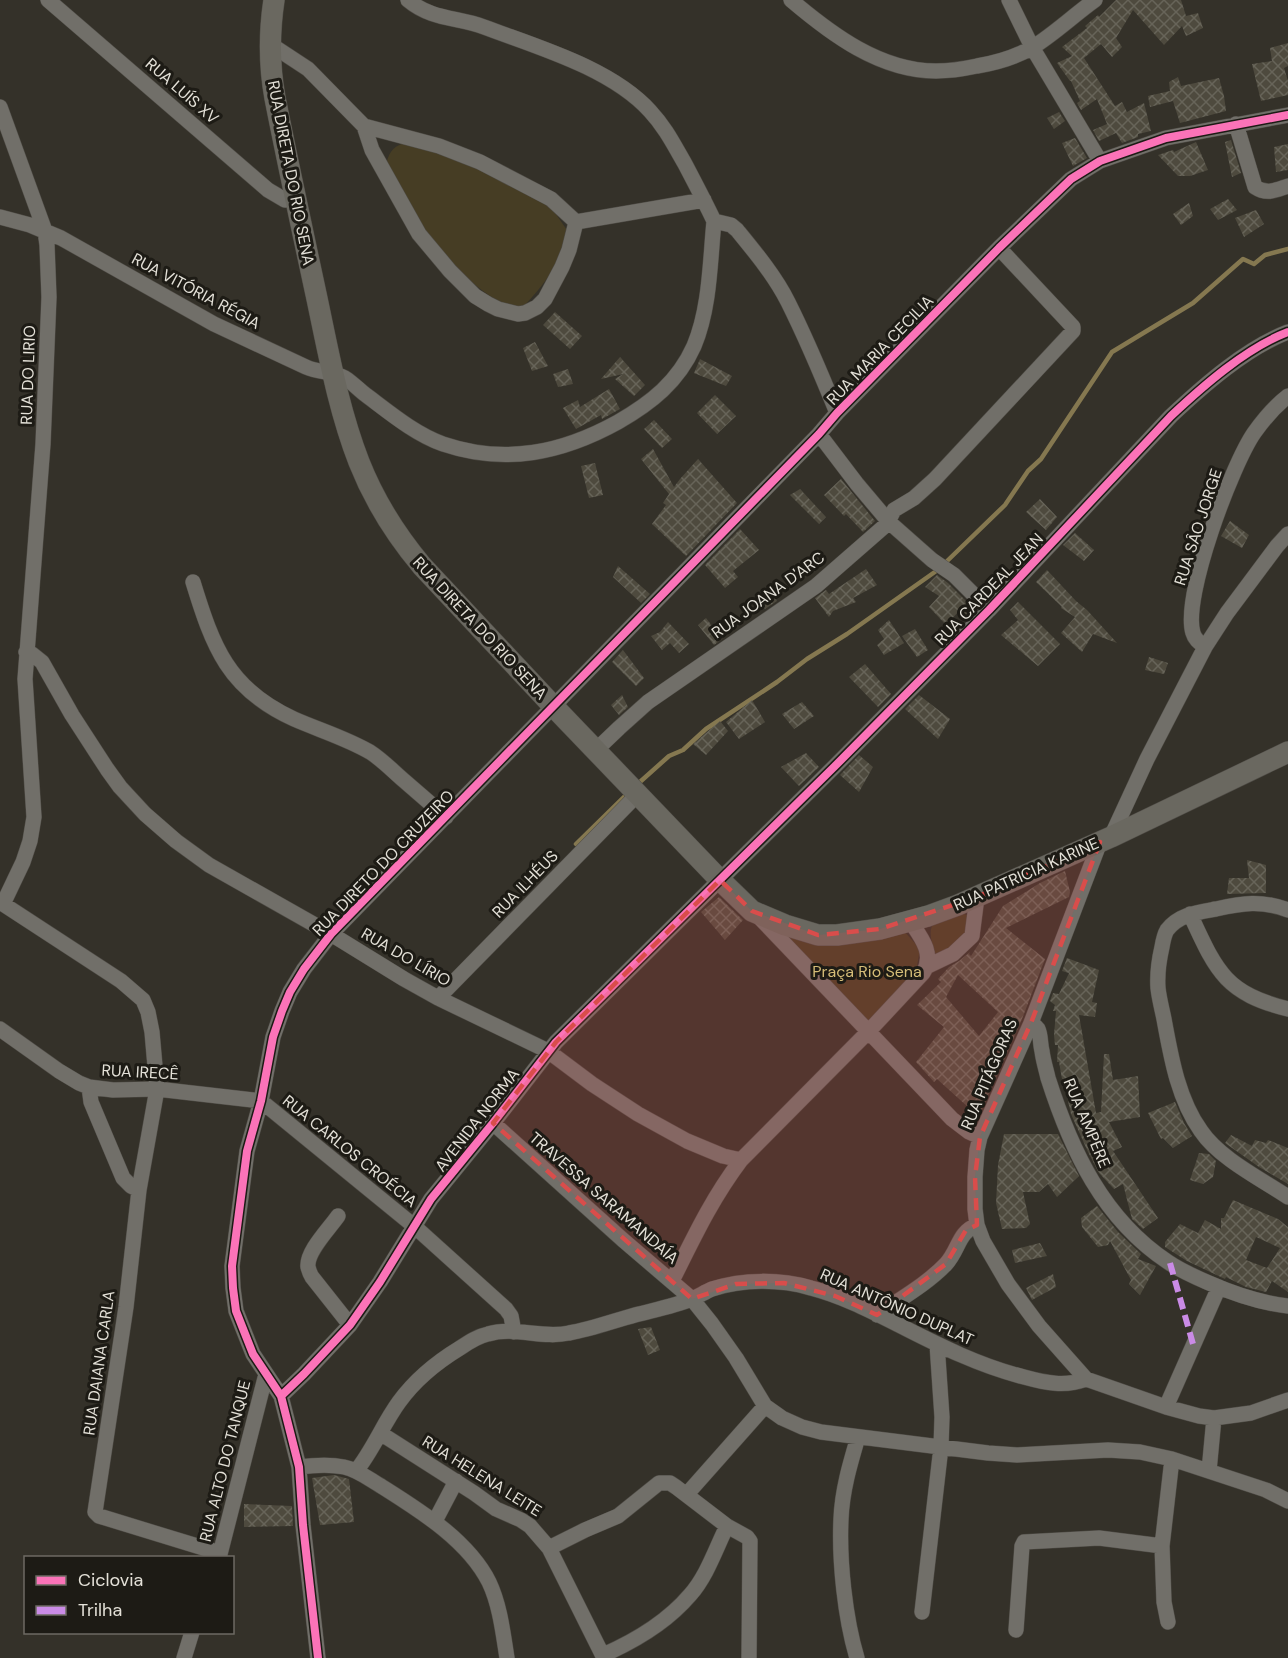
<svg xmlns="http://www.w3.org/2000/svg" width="1288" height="1658" viewBox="0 0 1288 1658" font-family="'DM Sans',sans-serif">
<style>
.park{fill:#463d24}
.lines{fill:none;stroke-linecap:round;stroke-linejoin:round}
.stream{stroke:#857850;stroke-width:4.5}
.building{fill:url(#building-cross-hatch);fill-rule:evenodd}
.street-casing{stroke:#4f4c46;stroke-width:16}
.secondary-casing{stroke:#4f4c46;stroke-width:22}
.street{stroke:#716f69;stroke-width:15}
.secondary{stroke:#6a6860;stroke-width:21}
.quiet{stroke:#ca8be6;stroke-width:6;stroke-dasharray:12 6;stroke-linecap:butt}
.cycleway-casing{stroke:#1d1b15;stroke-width:11}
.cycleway{stroke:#fb73b8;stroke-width:8}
.marked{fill:#d94d4b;fill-opacity:0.2;stroke:#d94d4b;stroke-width:4.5;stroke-dasharray:12 8;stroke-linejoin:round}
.labels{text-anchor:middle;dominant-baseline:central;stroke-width:6;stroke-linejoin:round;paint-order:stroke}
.street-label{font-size:16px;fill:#e4e1d8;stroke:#1d1b15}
.park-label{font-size:16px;fill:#d5bd78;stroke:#1d1b15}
</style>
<defs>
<pattern id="building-cross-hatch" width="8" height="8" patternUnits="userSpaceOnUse" patternTransform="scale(1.5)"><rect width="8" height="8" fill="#4e4a3e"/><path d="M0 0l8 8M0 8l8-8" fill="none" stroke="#676459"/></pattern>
</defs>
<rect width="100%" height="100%" fill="#343129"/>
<path class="park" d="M404 143 415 144 476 168 551 207 569 233C559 264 546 283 524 306 519 306 514 306 510 305 472 295 427 234 406 203 399 191 392 178 386 166 388 154 392 147 404 143Z
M958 912 967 915 966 935 937 958C933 945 924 928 939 918 944 915 952 914 958 912Z
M904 931 920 949 917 966 871 1023 784 938 791 933Z"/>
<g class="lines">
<path class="stream" d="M944 564 1005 505 1028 471 1041 459 1112 352 1193 303 1243 259 1254 264 1265 255 1288 249
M641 781 669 756 683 750 706 729 777 682 807 659 847 634 939 569
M576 844 629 792"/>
</g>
<path class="building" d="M1116 0H1181L1186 16 1198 13 1203 28 1186 36 1182 26 1164 45 1133 10 1116 38 1122 47 1112 57 1101 44 1084 58 1115 106 1122 102 1127 112 1144 103 1151 131 1138 134V137L1122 143 1116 133 1099 141 1093 130 1107 124 1097 99 1081 110 1077 103 1080 101 1071 81H1070L1057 63 1072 56 1062 47 1087 28 1085 26 1098 15 1099 17Z
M1288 43V66L1284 68 1288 81V95L1261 101 1252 64 1272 61 1270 48Z
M1178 77 1181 86 1219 78 1224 96 1226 111 1180 123 1173 101 1150 107 1148 96 1170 91 1169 82Z
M1059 112 1065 121 1054 129 1047 118Z
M1075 138 1087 158 1073 166 1062 143Z
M1231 140 1241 173 1232 177 1225 142Z
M1196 142 1208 170 1190 176H1178L1158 155 1173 150 1174 152Z
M1288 144V170L1276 172 1274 147Z
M1228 199 1237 210 1218 220 1210 209Z
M1189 203 1193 216 1181 225 1173 214Z
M1256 210 1264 224 1244 237 1235 218Z
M555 312 582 336 570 349 543 325Z
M535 342 548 366 532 371 523 348Z
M620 357 645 385 634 396 615 379 623 374 601 379Z
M700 359 732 376 726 386 694 373Z
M568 369 573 384 558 387 553 374Z
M609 389 620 409 602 419 601 415 576 429 563 408 578 400 580 407Z
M715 395 736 416 717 434 697 413Z
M654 420 672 439 662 448 644 429Z
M653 449 674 487 680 479 698 459 737 503 686 556 652 524 666 505 663 503 669 494 641 459Z
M595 463 603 495 589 498 581 466Z
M841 479 875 521 863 532 846 514 844 516 824 495Z
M800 489 826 517 819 524 790 495Z
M1040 499 1057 517 1046 530 1026 512Z
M1230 521 1249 535 1242 548 1221 536Z
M740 529 759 550 733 571 738 577 725 588 705 565Z
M1075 533 1094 550 1084 561 1063 545Z
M618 566 650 594 641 603 613 577Z
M866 569 877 585 853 598 856 602 833 611 829 617 815 598 826 590 829 594Z
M1047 570 1076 601 1087 610 1117 643 1093 634 1082 652 1061 633 1075 617 1061 608 1062 607 1036 582Z
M937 575 948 583 975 610 967 618 960 610 946 625 929 607 939 596 925 587Z
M771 589 777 601 765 609 755 594Z
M1018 602 1060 644 1038 666 1001 635 1018 620 1010 610Z
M706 618 722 639 714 645 698 625Z
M889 620 904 643 884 655 877 645 884 639 878 630Z
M668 622 689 644 679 653 670 643 662 650 651 636 660 632Z
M915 629 928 650 917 657 902 636Z
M623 650 644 678 636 686 612 662Z
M1149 657 1168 663 1164 674 1145 670Z
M865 664 891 694 878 707 849 677Z
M622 695 628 707 619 715 611 705Z
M919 695 950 719 938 739 905 709Z
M752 700 765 722 739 739 726 722Z
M802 702 814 716 794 729 782 714Z
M720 721 728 731 706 755 693 744Z
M806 753 819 767 799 786 781 767Z
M859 755 873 767 859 792 840 775Z
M1247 860 1266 865V893L1227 894 1229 878H1249Z
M1065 871 1070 892 1069 897 1006 928 1045 959 1022 1019 979 1116 967 1109 968 1107 937 1079 934 1082 916 1062 944 1027 917 1005 941 982 938 979 949 967 959 961 970 952 969 954 971 956 1003 906 1040 883ZM958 975 998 1012 979 1036 946 997Z
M719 897 743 920 725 940 701 912Z
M1067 958 1099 970 1092 1002 1097 1003 1095 1017 1079 1015 1096 1113 1101 1112 1104 1054H1109L1113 1080 1138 1076 1140 1117 1109 1122 1122 1147 1113 1151 1158 1218 1143 1229 1132 1219 1123 1184 1114 1189 1099 1173 1088 1152 1071 1114 1068 1101H1070L1063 1079H1062L1059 1062H1057L1058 1045H1055L1054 1035 1056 1011H1053L1055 1005 1050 1001 1053 993 1059 994 1069 973 1062 971Z
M1175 1102 1184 1123 1192 1136 1173 1148 1163 1138 1161 1139 1148 1113Z
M1004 1134H1058L1079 1176 1057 1197 1048 1184 1039 1192H1023L1030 1224 1026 1228 1002 1229 996 1203 998 1165Z
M1231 1135 1252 1146 1255 1140 1266 1143 1268 1140 1288 1148V1184L1259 1167 1225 1143Z
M1199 1153 1209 1154 1216 1161 1213 1177 1203 1184 1190 1180Z
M1233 1200 1278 1219 1288 1227V1292L1272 1281 1266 1292 1246 1287 1226 1277 1225 1279 1187 1261 1165 1247V1242L1180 1224 1198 1233 1205 1220 1221 1229V1218H1224ZM1256 1237 1280 1248 1267 1268 1246 1260Z
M1097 1206 1118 1232 1141 1254 1138 1259 1156 1266 1140 1295 1129 1284 1131 1280 1110 1241 1108 1245 1098 1247 1082 1227 1081 1218Z
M1040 1243 1047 1256 1015 1263 1012 1250Z
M1053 1274 1056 1287 1032 1300 1026 1288Z
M651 1327 660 1350 648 1355 638 1329Z
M334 1475 349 1479 354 1522 320 1525 312 1478Z
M244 1504 292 1506 293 1526 244 1527Z"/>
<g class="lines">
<defs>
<path id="street" d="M48 0 268 190 285 200 295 199
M408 0C432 20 457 17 484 27 537 47 611 68 650 111 665 127 674 145 685 164 695 183 705 202 714 221L731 225 737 230C755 252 775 276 788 302 806 338 822 376 837 413
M791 0C831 34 880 71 936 71 950 71 963 69 977 66 995 63 1016 57 1033 47 1054 34 1074 15 1095 0
M1009 0 1032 47 1100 161
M270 44 308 69 364 126 372 150 419 234 450 271 475 296 488 304 498 309 518 314 525 313 537 307 545 299 562 267 569 250 576 222
M0 107 45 231 47 245 49 297 43 444 25 679 34 817 30 841 23 862 3 904
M1236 124 1255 187C1267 195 1276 190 1288 186
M364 126 439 146 480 162 551 199 576 222
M0 217 30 225 61 238 214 324 306 367C319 373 333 371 345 378 353 383 359 390 366 395 390 413 415 434 443 444 505 465 562 453 618 422 651 403 678 382 694 346 710 308 710 262 714 221
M576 222 704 200
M819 434 857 484 889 522 932 560 954 575 989 610
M193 582C213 647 228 689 294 719 319 730 346 738 370 752 381 759 391 769 401 778 416 791 431 804 446 817
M1205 647C1200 643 1195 640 1193 633 1182 597 1232 465 1254 433 1264 419 1275 406 1288 396
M26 652 32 654 42 662 72 715 107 769 120 787 145 814 176 841 209 865 331 934 404 979 438 998 548 1051 592 1084 638 1114 687 1141 723 1156 741 1160
M596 750 619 728 648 702 816 586 887 524 894 510 914 498 935 479 1073 331V327L999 248
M1111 837 1147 759 1205 647 1227 613 1277 546 1288 534
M1100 842 1031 1023 980 1137 977 1150 975 1177V1209L977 1225 983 1241 1008 1284 1039 1326 1086 1379 1166 1407 1199 1416 1214 1418 1251 1413 1288 1400
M0 902 121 981 143 1000 148 1012 152 1032 157 1089 139 1190 126 1307 95 1512 99 1516 220 1553
M1288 910C1261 900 1243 903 1216 909 1199 912 1179 914 1167 930 1164 935 1163 941 1162 947 1159 960 1157 974 1158 988 1159 998 1162 1009 1164 1019 1171 1057 1178 1099 1201 1131 1219 1158 1261 1179 1288 1197
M1190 914C1216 970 1224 993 1288 1009
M759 917 952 1119 969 1132 980 1137
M928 966 953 954 972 936 977 897
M438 998 638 794
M1031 1023C1034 1025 1036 1026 1038 1029 1041 1035 1040 1044 1042 1051 1043 1060 1046 1069 1048 1078 1071 1150 1103 1219 1168 1262 1181 1271 1195 1277 1209 1283 1234 1294 1261 1303 1288 1306
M0 1029 59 1071 79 1083 89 1087 113 1090 157 1089 261 1101 414 1226 506 1309 511 1316 514 1332
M89 1087 91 1102 123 1178 131 1186 139 1190
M493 1123 623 1240 692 1299 712 1324 736 1358 765 1406 782 1418 802 1427 821 1432 988 1453 1017 1455 1108 1450 1140 1452 1172 1459 1266 1490 1288 1501
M338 1216C329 1229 306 1252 308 1267 309 1271 310 1274 312 1277L350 1325
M672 1281C694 1237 711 1200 741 1160L868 1032 923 973C935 954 921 937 910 921
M877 1315C900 1299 927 1284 946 1264 959 1250 958 1232 977 1225
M281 1396 304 1374 350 1325 380 1282 431 1199 493 1123 556 1042 836 765 989 610 1171 416C1203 386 1246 348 1288 332
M1166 1407 1219 1287
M380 1433 474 1493 496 1509 521 1520 530 1526 549 1548 604 1658
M299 1467C314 1465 330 1464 344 1467 358 1470 369 1479 381 1486 419 1510 468 1540 489 1582 500 1605 503 1633 507 1658
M356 1471C373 1450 383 1424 399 1402 415 1380 437 1362 460 1348 469 1342 478 1336 488 1334 515 1326 542 1339 569 1333 592 1329 613 1321 635 1315 654 1310 674 1306 692 1299 699 1296 705 1292 712 1289 743 1279 780 1279 811 1288 842 1296 871 1311 899 1325 940 1346 980 1366 1024 1377 1046 1383 1065 1387 1086 1379
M1209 1471 1214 1418
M687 1494 765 1406
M435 1521 456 1481
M549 1548 585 1530 618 1516 659 1483H670L676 1487 727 1526 747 1537 750 1541 749 1657
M219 1558 266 1374
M922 1612 941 1447 942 1417 937 1344
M1168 1622 1164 1602 1162 1546 1172 1459
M1016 1630 1022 1546 1024 1542 1099 1538 1162 1546
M603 1655C635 1641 667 1622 690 1595 707 1576 716 1548 727 1526
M184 1658 192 1632
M318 1658 303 1525 299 1467 281 1396 253 1354 236 1311 233 1288 232 1266 247 1151 261 1101 273 1037 282 1011 290 992 304 969 331 934 819 434 837 413 999 248 1071 179 1100 161 1166 138 1288 115
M857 1658C845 1618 839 1561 841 1519 842 1491 850 1464 858 1437"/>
<path id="secondary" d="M274 0C269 33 269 65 275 98 288 164 302 229 316 294 328 350 338 408 359 462 374 500 396 535 422 566L554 707 720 880 752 911 785 925 818 935H837L880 929 928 916 958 905 1111 837 1288 752"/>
</defs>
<use href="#street" class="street-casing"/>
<use href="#secondary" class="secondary-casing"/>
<use href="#street" class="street"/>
<use href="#secondary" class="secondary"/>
<path class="quiet" d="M1170 1263 1193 1344"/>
<defs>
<path id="cycleway" d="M281 1396 304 1374 350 1325 380 1282 431 1199 493 1123 556 1042 836 765 989 610 1171 416C1203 386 1246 348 1288 332
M318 1658 303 1525 299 1467 281 1396 253 1354 236 1311 233 1288 232 1266 247 1151 261 1101 273 1037 282 1011 290 992 304 969 331 934 819 434 837 413 999 248 1071 179 1100 161 1166 138 1288 115"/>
</defs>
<use href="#cycleway" class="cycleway-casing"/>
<use href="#cycleway" class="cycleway"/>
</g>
<path class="marked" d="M1100 842 1031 1023 980 1137 975 1177 977 1225 966 1230 946 1264 877 1315 835 1296 784 1283 736 1284 692 1299 493 1123 556 1042 720 880 752 911 818 935 880 929 977 897Z"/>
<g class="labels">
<g class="street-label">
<text transform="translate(182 91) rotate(41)">RUA LUÍS XV</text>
<text transform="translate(291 173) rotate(79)">RUA DIRETA DO RIO SENA</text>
<text transform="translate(196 291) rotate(28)">RUA VITÓRIA RÉGIA</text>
<text transform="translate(880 350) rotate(-46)">RUA MARIA CECILIA</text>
<text transform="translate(28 375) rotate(-88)">RUA DO LIRIO</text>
<text transform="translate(1198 527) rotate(-72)">RUA SÂO JORGE</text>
<text transform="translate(989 589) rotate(-46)">RUA CARDEAL JEAN</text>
<text transform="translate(768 595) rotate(-36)">RUA JOANA D'ARC</text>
<text transform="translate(480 628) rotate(47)">RUA DIRETA DO RIO SENA</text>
<text transform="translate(383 863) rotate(-46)">RUA DIRETO DO CRUZEIRO</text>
<text transform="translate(1026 874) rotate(-24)">RUA PATRICIA KARINE</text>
<text transform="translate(525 884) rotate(-46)">RUA ILHÉUS</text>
<text transform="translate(406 957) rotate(30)">RUA DO LÍRIO</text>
<text transform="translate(140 1072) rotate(3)">RUA IRECÊ</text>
<text transform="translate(989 1074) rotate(-67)">RUA PITÁGORAS</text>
<text transform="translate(477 1120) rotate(-52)">AVENIDA NORMA</text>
<text transform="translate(1087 1123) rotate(67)">RUA AMPÈRE</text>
<text transform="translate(350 1151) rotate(39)">RUA CARLOS CROÉCIA</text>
<text transform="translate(604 1198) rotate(41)">TRAVESSA SARAMANDAÍA</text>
<text transform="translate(897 1307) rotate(24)">RUA ANTÔNIO DUPLAT</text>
<text transform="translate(99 1363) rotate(-82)">RUA DAIANA CARLA</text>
<text transform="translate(225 1461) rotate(-76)">RUA ALTO DO TANQUE</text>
<text transform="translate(482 1476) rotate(32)">RUA HELENA LEITE</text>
</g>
<g class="park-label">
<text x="867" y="971">Praça Rio Sena</text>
</g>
</g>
<rect x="24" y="1556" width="210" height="78" fill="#1d1b15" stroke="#6d6a63" stroke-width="1.5"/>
<rect x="36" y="1576" width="30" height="9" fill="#fb73b8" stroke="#6d6a63" stroke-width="1.5"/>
<text x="78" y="1586" font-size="18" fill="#e4e1d8">Ciclovia</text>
<rect x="36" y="1606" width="30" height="9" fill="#ca8be6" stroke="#6d6a63" stroke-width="1.5"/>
<text x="78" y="1616" font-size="18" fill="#e4e1d8">Trilha</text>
</svg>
